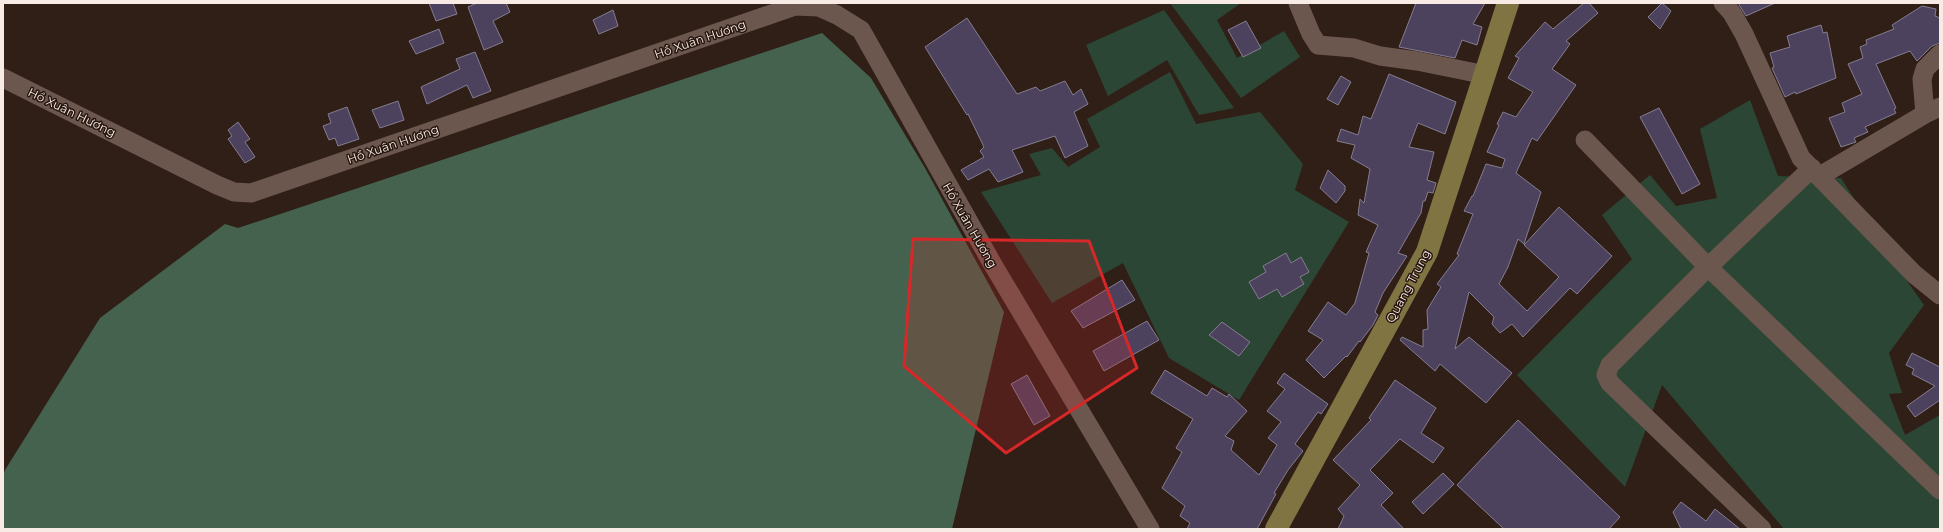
<svg xmlns="http://www.w3.org/2000/svg" width="1943" height="532" viewBox="0 0 1943 532" font-family="Montserrat,sans-serif">
<style>
.green{fill:#2c4635}
.forest{fill:#44624e}
.building{fill:#4d425e;stroke:#847d91}
.lines{fill:none;stroke-linecap:round;stroke-linejoin:round}
.minor{stroke:#6c574e;stroke-width:19}
.major{stroke:#807443;stroke-width:22}
.marked{fill:#d62828;fill-opacity:0.2;stroke:#d62828;stroke-width:3;stroke-linejoin:round}
.labels{text-anchor:middle;dominant-baseline:central;stroke-width:3;stroke-linejoin:round;paint-order:stroke}
.street-label{font-size:12px;fill:#f8ebe6;stroke:#26160e}
</style>
<rect width="100%" height="100%" fill="#301f17"/>
<path class="green" d="M1170 3H1241L1217 20 1237 58 1284 31 1300 57 1241 98Z
M1164 10 1234 108 1199 115 1167 60 1108 96 1086 45Z
M1170 72 1196 124 1260 112 1303 164 1295 190 1349 222 1239 400 1169 358 1123 263 1052 303 981 192 1041 175 1029 154 1052 148 1068 167 1100 147 1087 119Z
M1750 100 1778 176 1841 178 1900 271 1924 305 1889 353 1902 393 1889 394 1905 435 1940 415V529H1784L1662 385 1625 487 1517 375 1632 259 1602 215 1650 175 1676 206 1717 198 1700 129Z"/>
<path class="forest" d="M822 33 871 78 925 168 1004 312 952 529H3V476L5 470 100 318 225 224 238 228Z"/>
<path class="building" d="M429 3H453L457 14 436 21Z
M477 3H506L510 12 493 21 503 42 484 50 468 7Z
M1416 3H1485L1473 24 1482 27 1477 45 1462 40 1455 58 1399 47Z
M1584 3H1589L1598 13 1566 41 1570 44 1552 69 1576 85 1537 141 1532 138 1516 173 1541 192 1524 244 1518 239 1508 267 1499 284 1527 311 1559 277 1524 245 1559 207 1612 256 1577 294 1570 288 1523 337 1512 324 1500 333 1492 324 1494 317 1469 292 1455 349 1469 337 1512 373 1486 403 1440 364 1435 371 1400 340 1402 337 1423 347V330L1428 329 1427 310 1441 287 1437 284 1459 255 1457 254 1473 214 1464 211 1472 196H1473L1486 164 1502 168 1505 159 1487 152 1499 125 1497 124 1503 112 1516 117 1533 92 1508 78 1519 58 1515 56 1545 22 1553 29Z
M1662 3 1671 11 1660 29 1648 17Z
M1738 3H1775L1746 16Z
M1922 6 1936 9 1935 16 1940 18V43L1932 46 1917 61 1910 51 1876 64 1896 108 1894 109 1896 113 1865 127 1868 132 1854 138 1856 142 1841 147 1829 118 1845 112 1842 103 1862 94 1848 64 1863 58 1860 47 1867 44 1866 40 1894 29 1892 25Z
M613 10 618 26 599 34 593 20Z
M967 18 1017 94 1036 87 1040 91 1065 81 1073 95 1081 89 1088 104 1074 112 1088 146 1065 158 1055 136 1012 150 1023 172 998 182 989 169 968 180 961 170 984 157 980 151 984 147 968 114 967 115 925 47Z
M1246 21 1261 48 1243 57 1228 30Z
M1821 25 1823 33 1827 32 1836 78 1796 94 1795 92 1785 97 1772 68 1774 67 1770 53 1790 47 1787 36Z
M439 29 444 43 416 54 409 41Z
M475 52 491 91 473 98 467 85 427 104 421 87 460 69 456 59Z
M1389 74 1456 102 1445 134 1418 123 1409 147 1434 152 1427 180 1436 183 1433 193 1428 192 1425 201H1423L1421 213 1398 253 1407 256 1383 293 1375 312 1378 315 1373 325 1360 342 1359 341 1347 357 1346 356 1324 378 1306 360 1323 340 1308 331 1328 302 1346 315 1355 303 1369 253 1366 252 1378 225 1358 215 1360 199 1364 203 1370 169 1351 158 1355 145 1337 141 1341 129 1358 135 1363 116 1371 119Z
M1341 76 1351 82 1338 105 1327 99Z
M398 101 404 120 380 128 372 110Z
M347 107 359 139 338 146 335 138 329 140 323 126 331 123 328 114Z
M1659 108 1700 184 1682 194 1640 117Z
M238 122 250 139 245 142 255 157 245 163 228 139 232 136 228 130Z
M1328 170 1345 186V191L1336 203 1320 188Z
M1286 253 1291 263 1301 257 1309 272 1300 277 1304 284 1282 297 1277 289 1259 299 1249 282 1266 272 1263 266Z
M1122 280 1135 300 1083 328 1071 311Z
M1147 321 1159 340 1104 371 1093 351Z
M1222 322 1250 342 1239 356 1209 335Z
M1912 353 1940 367V400L1915 417 1907 406 1935 386 1912 374 1914 369 1906 365Z
M1165 370 1207 396 1212 388 1227 397 1229 394 1247 411 1225 436 1234 441 1231 450 1259 475 1277 445 1268 438 1281 422 1267 411 1285 389 1277 383 1284 373 1328 404 1321 414 1318 412 1295 444 1303 451 1288 470 1274 493 1276 494 1257 529H1187L1190 523 1180 516 1185 506 1162 488 1182 452 1176 448 1193 419 1151 393Z
M1027 375 1050 416 1034 425 1011 384Z
M1395 380 1436 408 1421 433 1444 448 1433 463 1400 439 1370 470 1393 493 1381 505 1404 529H1338L1344 516 1338 509 1360 485 1333 460 1371 420 1369 418Z
M1518 420 1620 517 1609 529H1504L1457 485Z
M1443 473 1454 484 1423 514 1412 502Z
M1681 502 1706 521 1715 509 1740 529H1681L1673 512Z"/>
<g class="lines">
<path class="minor" d="M1298 3 1311 34 1318 45 1354 48 1380 56 1417 61 1486 75
M1723 3 1732 13 1744 34 1801 158 1914 274 1940 295
M3 78 217 185 234 192 251 193 795 6 819 7 837 15 861 30 992 263 1150 529
M1925 114 1922 79 1925 69 1940 54
M1585 140 1708 267 1940 490
M1820 176 1925 114 1940 107
M1762 529 1610 383 1606 375 1610 365 1708 267 1812 168"/>
<path class="major" d="M1276 529 1427 252 1508 3"/>
</g>
<path class="marked" d="M913 239 1089 241 1137 368 1006 453 904 366Z"/>
<g class="labels">
<g class="street-label">
<text transform="translate(700 39) rotate(-19)">Hồ Xuân Hương</text>
<text transform="translate(72 112) rotate(26)">Hồ Xuân Hương</text>
<text transform="translate(393 144) rotate(-19)">Hồ Xuân Hương</text>
<text transform="translate(970 225) rotate(60)">Hồ Xuân Hương</text>
<text transform="translate(1408 286) rotate(-62)">Quang Trung</text>
</g>
</g>
<rect width="1943" height="532" fill="none" stroke="#f8ebe6" stroke-width="8"/>
</svg>
